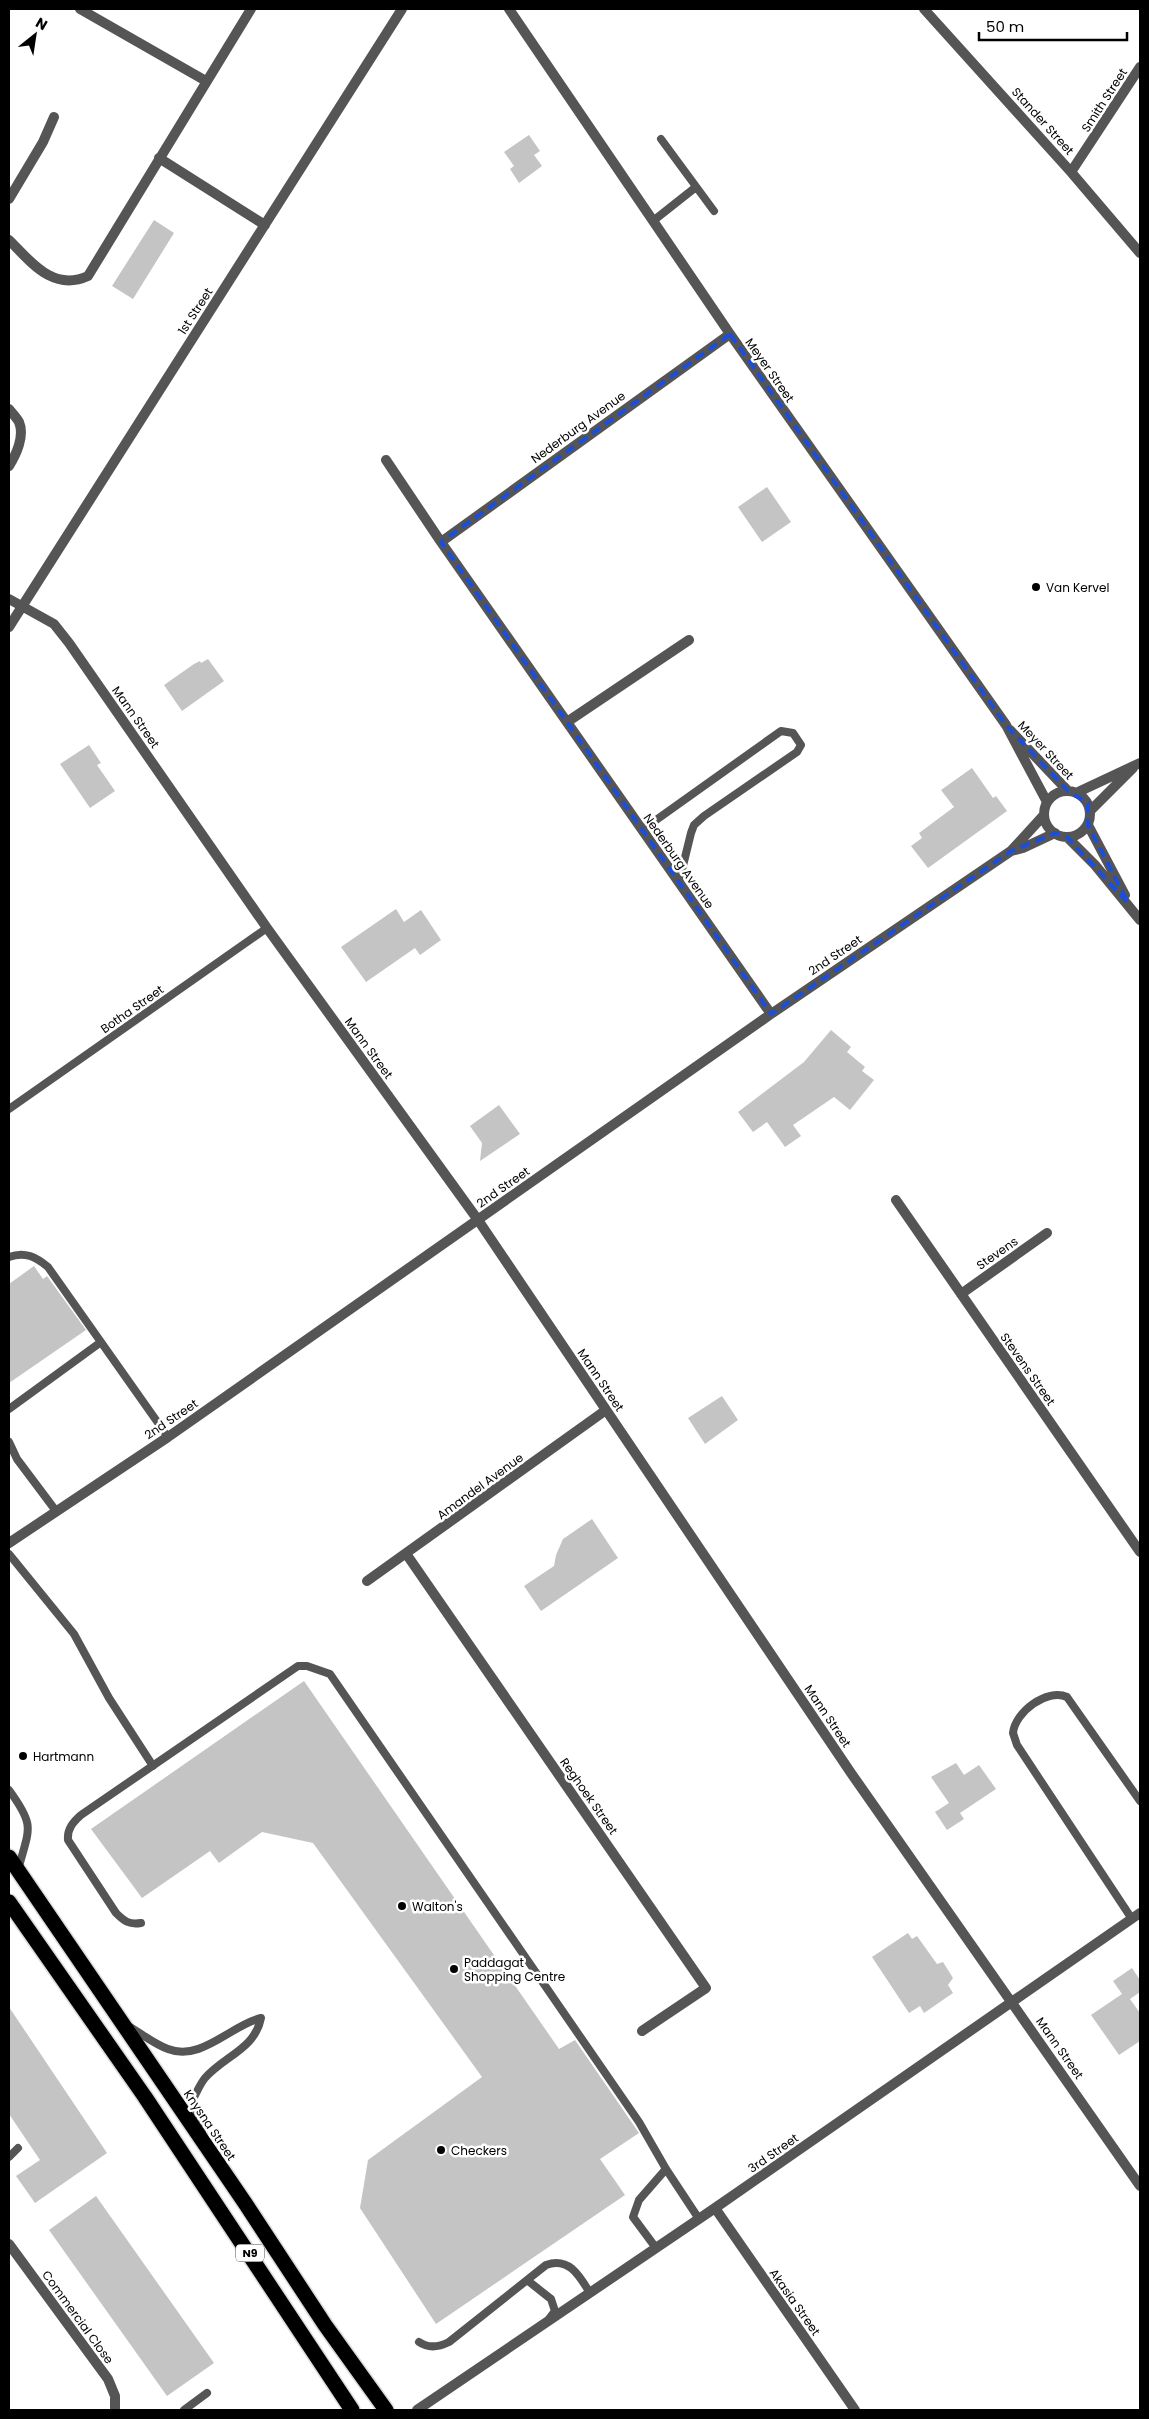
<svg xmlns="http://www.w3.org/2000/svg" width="1149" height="2419" viewBox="0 0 1149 2419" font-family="Poppins,sans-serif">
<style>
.building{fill:#c4c4c4}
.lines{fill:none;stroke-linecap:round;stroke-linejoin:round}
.highway-casing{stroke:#dbdbdb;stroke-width:18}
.lane{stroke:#555;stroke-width:8}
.street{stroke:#555;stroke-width:10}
.highway{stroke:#000;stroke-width:15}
.marked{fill:none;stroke:#1d4ed8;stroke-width:4;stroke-dasharray:10 6;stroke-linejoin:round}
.poi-dot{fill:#000;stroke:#fff;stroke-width:2}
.labels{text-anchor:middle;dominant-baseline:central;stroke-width:5;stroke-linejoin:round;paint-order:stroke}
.shield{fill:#fff;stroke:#4c4c4c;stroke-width:1}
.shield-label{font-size:11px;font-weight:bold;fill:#000}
.street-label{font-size:12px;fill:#000;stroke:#fff}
.poi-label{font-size:12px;fill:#000;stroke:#fff;text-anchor:start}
</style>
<rect width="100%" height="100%" fill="#fff"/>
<path class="building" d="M529 135 540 151 534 155 542 166 519 183 510 169 514 166 504 152Z
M154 220 174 233 133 299 112 286Z
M767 487 791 522 762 542 738 507Z
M208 659 224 681 182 711 164 685 194 664 200 661 201 663Z
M89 745 101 763 97 765 115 791 90 808 60 764Z
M972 768 993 798 996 796 1007 811 928 868 911 846 922 838 919 833 954 807 941 790Z
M396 909 404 922 421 910 441 940 420 955 415 948 366 982 341 947Z
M831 1030 851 1047 847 1052 865 1067 862 1071 874 1080 850 1110 834 1097 793 1125 801 1136 785 1147 767 1122 753 1132 738 1112 804 1062Z
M499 1105 520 1134 480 1161 482 1143 470 1126Z
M34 1266 43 1279 47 1276 86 1330 9 1383V1284Z
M722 1396 738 1420 705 1444 688 1418Z
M592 1519 618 1558 541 1611 524 1586 554 1566 556 1555 563 1539Z
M304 1681 559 2049 575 2040 639 2133 600 2159 625 2195 436 2324 360 2208 368 2160 482 2077 313 1843 262 1832 219 1863 210 1851 142 1898 91 1829Z
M956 1763 964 1775 979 1765 996 1789 960 1813 964 1819 947 1830 935 1812 949 1803 931 1777Z
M908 1933 912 1939 917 1936 937 1964 943 1962 953 1978 948 1985 953 1993 924 2013 920 2006 909 2013 872 1957Z
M1132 1968 1140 1980V1992L1130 1999 1140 2013V2041L1119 2055 1091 2015 1122 1994 1113 1981Z
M9 2007 107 2153 35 2203 16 2176 40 2160 9 2114Z
M96 2196 214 2363 167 2396 49 2230Z"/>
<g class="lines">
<defs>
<path id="highway" d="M9 1857 245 2203 325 2325 386 2410
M9 1902 145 2097 352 2410"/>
</defs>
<use href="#highway" class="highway-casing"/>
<path class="lane" d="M661 139 714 211
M653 221 696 187
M642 830 781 731 793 733 801 745 797 752 704 816 694 825 691 833 679 882
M9 1109 267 928
M9 1257C25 1251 36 1257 48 1267L168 1437
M9 1409 101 1342
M9 1442 17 1459 56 1511
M9 1554 74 1634 109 1698 153 1766
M9 1790C36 1827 29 1828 18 1870
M1132 1919 1017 1745 1013 1733C1015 1712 1047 1688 1067 1697L1140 1801
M141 1923C129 1925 124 1921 116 1913L68 1840C67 1829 73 1822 81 1815L298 1666H307L330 1674 639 2122 666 2169 699 2219
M128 2026C141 2033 154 2044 168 2049 201 2062 231 2025 261 2018 255 2049 224 2056 205 2078 200 2084 197 2092 193 2099L202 2132
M9 2157 18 2148
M656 2248 633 2217 639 2200 666 2169
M527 2280 551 2299 555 2311 549 2319
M419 2342C429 2349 439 2347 449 2342L546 2265C569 2257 579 2275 590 2293
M184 2410 207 2393"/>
<path class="street" d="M80 9 206 81
M509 9 730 334 1006 725 1047 802
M924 9 1071 172 1140 253
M159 158 265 225
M1071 172 1140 67
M9 199 43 142 54 117
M9 240C31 262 53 292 88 276L251 9
M730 334 441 542 771 1014
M9 409C12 413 17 418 19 422 25 436 16 455 9 466
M386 460 441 542
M9 599 54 624 69 643 267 928 478 1220 851 1773 1140 2186
M9 627 402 9
M567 722 689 640
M1010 730 1068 791
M1044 814a23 23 0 1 1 46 0a23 23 0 1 1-46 0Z
M1076 793 1140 763
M1090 811 1133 768
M1088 825 1125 895
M1067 837 1095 865 1140 920
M1011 851 1023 848 1055 833
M896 1200 1140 1552
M961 1294 1047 1233
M9 1543 168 1437 771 1014 1011 851 1044 815
M407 1555 706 1988 642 2031
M367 1581 606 1410
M715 2208 855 2410
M9 2244 108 2379 115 2396V2410
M417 2410 715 2208 1140 1913"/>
<use href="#highway" class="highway"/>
</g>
<path class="marked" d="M730 334 1006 725 1068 791 1088 803V825L1128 903 1067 837 1055 833 1011 851 771 1014 441 542Z"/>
<g class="poi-dot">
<circle cx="1036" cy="587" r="5"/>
<circle cx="23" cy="1756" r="5"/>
<circle cx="402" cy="1906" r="5"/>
<circle cx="454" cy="1969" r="5"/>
<circle cx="441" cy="2150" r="5"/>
</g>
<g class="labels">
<rect class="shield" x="236" y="2244.5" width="28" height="17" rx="4"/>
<g class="shield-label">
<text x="250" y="2253">N9</text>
</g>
<g class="street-label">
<text transform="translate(1104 100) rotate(-57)">Smith Street</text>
<text transform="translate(1043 121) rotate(48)">Stander Street</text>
<text transform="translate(195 311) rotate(-57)">1st Street</text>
<text transform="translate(770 370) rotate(55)">Meyer Street</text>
<text transform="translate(578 427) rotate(-36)">Nederburg Avenue</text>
<text transform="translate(136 717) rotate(55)">Mann Street</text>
<text transform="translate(1046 750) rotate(47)">Meyer Street</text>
<text transform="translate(679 861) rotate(55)">Nederburg Avenue</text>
<text transform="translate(835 955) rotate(-34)">2nd Street</text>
<text transform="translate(132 1009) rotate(-35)">Botha Street</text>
<text transform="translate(369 1048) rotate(54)">Mann Street</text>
<text transform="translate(503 1187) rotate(-35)">2nd Street</text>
<text transform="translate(997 1253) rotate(-35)">Stevens</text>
<text transform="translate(1028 1369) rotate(55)">Stevens Street</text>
<text transform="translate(601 1380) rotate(56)">Mann Street</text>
<text transform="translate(171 1419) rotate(-34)">2nd Street</text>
<text transform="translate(480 1486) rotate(-36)">Amandel Avenue</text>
<text transform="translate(828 1716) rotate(56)">Mann Street</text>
<text transform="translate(589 1796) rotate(55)">Reghoek Street</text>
<text transform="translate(1060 2048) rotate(55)">Mann Street</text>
<text transform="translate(210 2125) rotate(56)">Knysna Street</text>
<text transform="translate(773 2153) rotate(-35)">3rd Street</text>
<text transform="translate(795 2302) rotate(55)">Akasia Street</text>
<text transform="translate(78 2317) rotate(54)">Commercial Close</text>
</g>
<g class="poi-label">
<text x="1046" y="587">Van Kervel</text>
<text x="33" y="1756">Hartmann</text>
<text x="412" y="1906">Walton's</text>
<text x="464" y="1962">Paddagat<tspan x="464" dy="14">Shopping Centre</tspan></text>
<text x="451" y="2150">Checkers</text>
</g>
</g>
<rect width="1149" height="2419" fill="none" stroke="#000000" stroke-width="20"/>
<g transform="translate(35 35) rotate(30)" stroke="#ffffff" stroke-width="4" paint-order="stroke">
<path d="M0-4L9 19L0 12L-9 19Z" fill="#000000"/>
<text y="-8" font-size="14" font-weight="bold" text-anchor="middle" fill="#000000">N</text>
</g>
<path d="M979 32v8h148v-8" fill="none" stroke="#000000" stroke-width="2.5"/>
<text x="986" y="32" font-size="15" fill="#000000" stroke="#ffffff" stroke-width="4" paint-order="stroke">50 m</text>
</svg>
